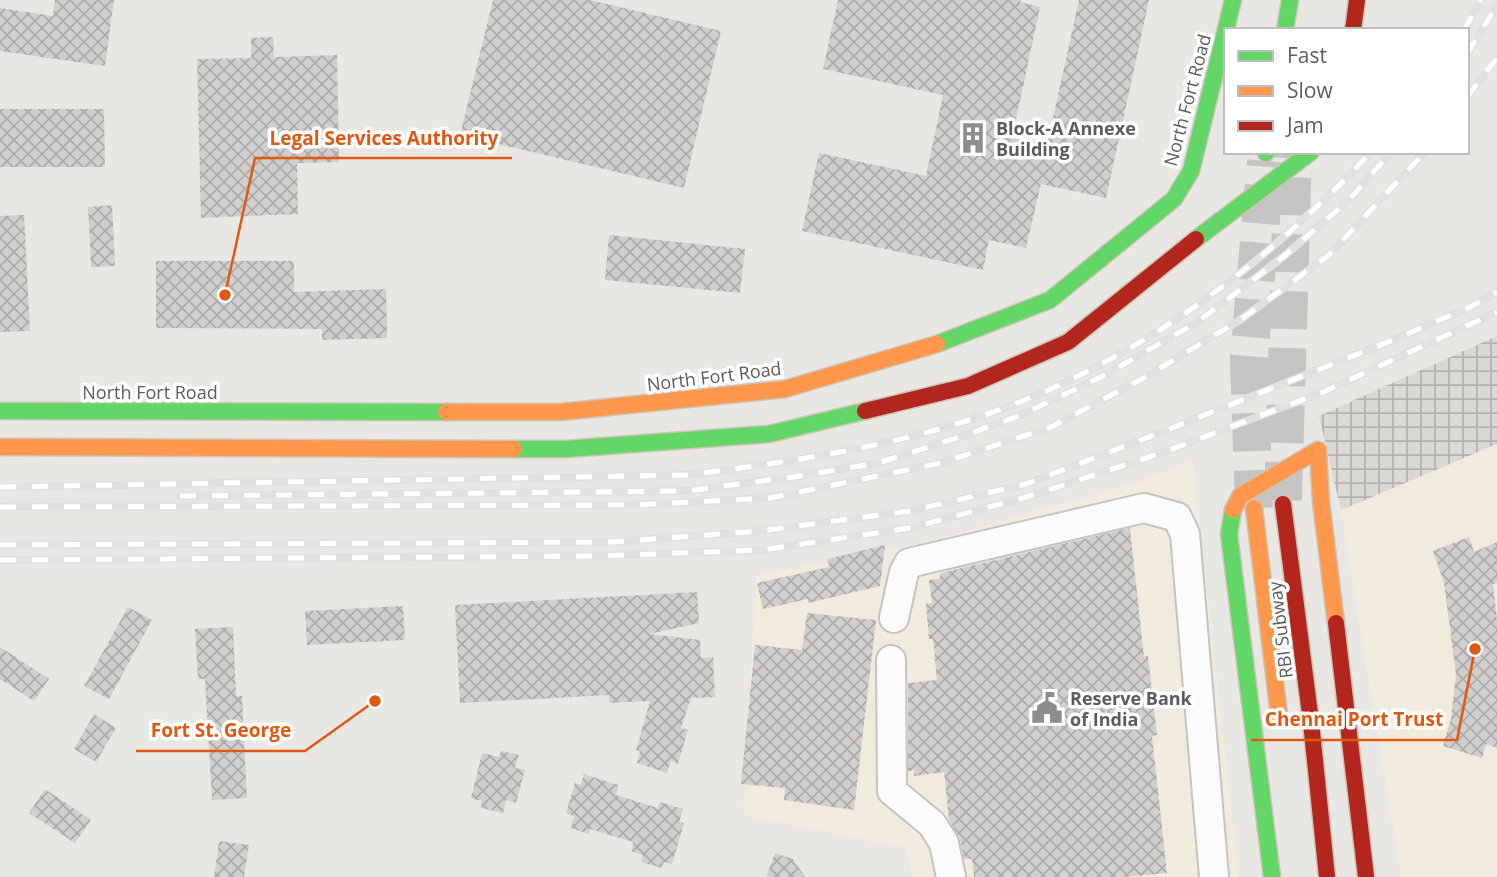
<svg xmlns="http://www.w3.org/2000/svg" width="1497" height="877" viewBox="0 0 1497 877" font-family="'Open Sans',sans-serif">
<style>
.commercial{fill:#f1ebde}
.industrial{fill:url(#industrial-grid)}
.building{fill:url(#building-cross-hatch)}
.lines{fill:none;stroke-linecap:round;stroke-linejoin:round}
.primary-tunnel{stroke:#c5c4c3;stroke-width:38;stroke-dasharray:38 19;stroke-linecap:butt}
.street-casing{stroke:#c5c4c4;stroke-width:32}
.fast-casing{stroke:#cec4b5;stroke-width:19}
.slow-casing{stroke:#cec4b5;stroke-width:19}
.jam-casing{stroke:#cec4b5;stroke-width:19}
.street{stroke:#fcfbfb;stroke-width:28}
.fast{stroke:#63d668;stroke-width:16}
.slow{stroke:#ff974d;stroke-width:16}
.jam{stroke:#b3261e;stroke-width:16}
.rail-casing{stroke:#e0e1e1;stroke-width:8}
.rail{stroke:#fff;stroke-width:5;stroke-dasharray:16;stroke-linecap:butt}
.labels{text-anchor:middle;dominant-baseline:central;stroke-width:7;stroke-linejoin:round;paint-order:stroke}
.street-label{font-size:18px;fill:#5a5d60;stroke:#fff}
.poi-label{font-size:18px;font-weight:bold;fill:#5a5d60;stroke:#fff;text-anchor:start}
.leader{fill:none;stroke:#e15910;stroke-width:2.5}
.callout-dot{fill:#e15910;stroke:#fff;stroke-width:2.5}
.callout-label{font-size:19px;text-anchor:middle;font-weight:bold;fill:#e15910;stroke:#fff;stroke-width:7;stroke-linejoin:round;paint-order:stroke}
</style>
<defs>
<pattern id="industrial-grid" width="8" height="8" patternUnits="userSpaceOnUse" patternTransform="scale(1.75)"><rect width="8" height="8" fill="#dad8d5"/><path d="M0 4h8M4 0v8" fill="none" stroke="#b4b2b0"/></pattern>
<pattern id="building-cross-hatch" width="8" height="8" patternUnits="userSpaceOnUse" patternTransform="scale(1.75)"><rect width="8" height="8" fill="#d0cfcd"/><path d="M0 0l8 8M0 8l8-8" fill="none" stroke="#acabaa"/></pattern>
</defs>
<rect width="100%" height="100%" fill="#e9e7e4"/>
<path class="commercial" d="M1497 444V877H1401L1341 510Z
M1192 460 1239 877H913L906 848 743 815 756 576 920 544 1144 480Z"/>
<path class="industrial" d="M1497 336V444L1341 510 1319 416Z"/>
<path class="building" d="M55 0H114L105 66 0 51V8L53 16Z
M493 0H590L721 31 684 188 460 135Z
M838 0H1021L1020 2 1040 7 1012 138 1047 145 1079 0H1149L1106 198 1041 184 1026 248 989 240 983 270 802 231 819 153 926 176 943 95 823 69Z
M273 37 274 57 337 55 339 162 297 163 298 214 201 218 197 59 251 58V38Z
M0 109H104L105 167H0Z
M112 205 115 266 91 267 88 207Z
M24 215 30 331 0 332V216Z
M609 235 745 249 740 293 605 280Z
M156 261H294V292L386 289 387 338 322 340V329L156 328Z
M1130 528 1144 657 1148 656 1157 735 1152 736 1167 873 1126 877H974L972 859H964L960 839 949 820 944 772 914 776V770L908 771V683L937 680 933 639H929L926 604 932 603 929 580 939 579 941 573Z
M1469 537 1474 552 1497 542V583L1493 584 1497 620V748L1486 744 1482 758 1443 746 1451 719 1456 674 1444 583 1433 551Z
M885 545 880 586 808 603V599L763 609 757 583 829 567 828 559Z
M697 592 699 623 649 634 700 640 701 658 713 657 715 697 691 698 681 728 688 730 678 764 671 761 667 773 637 763 640 751 636 750 650 701 609 703V695L460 703 455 605Z
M403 606 405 640 307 645 305 611Z
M128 607 152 620 109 699 84 686Z
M807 613 876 620 854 810 784 800 785 788 741 784 755 645 802 650Z
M233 627 236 696H242L247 798 212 800 205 679H198L195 629Z
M0 647 49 679 34 701 0 679Z
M94 714 116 728 96 762 74 749Z
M501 751 519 755 515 768 525 770 516 803 506 800 503 813 481 808 482 801 471 798 482 753 499 757Z
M584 774 618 785 616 795 658 808 660 802 683 809 679 822 684 823 672 864 664 862 662 868 641 862 643 855 632 852 633 842 590 829 589 834 571 828 574 816 566 813 575 783 581 785Z
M45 789 91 820 75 843 29 813Z
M219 841 249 845 244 877H214Z
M775 853 793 859 805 877H766Z"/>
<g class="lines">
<path class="primary-tunnel" d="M1283 500 1293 152
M1254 508 1249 358 1266 161"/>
<defs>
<path id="street" d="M894 618 904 572 909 563 1144 508 1177 517 1185 534 1214 877
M891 660 892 791 932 824 944 843 951 877"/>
<path id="fast" d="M1285 30 1290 0
M1266 152V153
M1196 239 1311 152
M937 344 1050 300 1174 199 1191 171 1233 0
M0 411 446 412
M514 449H565L769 434 865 411
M1233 510 1229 534 1272 877"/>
<path id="slow" d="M446 412H561L785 389 937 344
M0 447 514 449
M1254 508 1279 715
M1233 510 1240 496 1318 450 1321 502 1336 623"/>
<path id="jam" d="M1353 30 1357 0
M865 411 968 386 1068 342 1196 239
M1283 504 1311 722 1327 877
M1336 623 1366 877"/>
</defs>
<use href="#street" class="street-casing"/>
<use href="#fast" class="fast-casing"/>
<use href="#slow" class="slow-casing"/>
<use href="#jam" class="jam-casing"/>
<use href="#street" class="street"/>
<use href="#fast" class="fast"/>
<use href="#slow" class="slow"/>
<use href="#jam" class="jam"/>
<defs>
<path id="rail" d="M1464 30 1481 0
M1467 54 1497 5
M1467 97 1497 58
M0 487 687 475C781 463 873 450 963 422 1120 374 1261 271 1371 152
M180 496 686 491 793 477 878 463 966 435 1021 415 1103 376 1196 323 1283 257 1349 200 1391 152
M0 507 633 505 770 498 941 463 1051 427 1149 375 1240 320 1329 255 1425 152
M0 545 613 542 760 531 910 511 1026 484 1162 432 1393 340 1470 307 1497 292
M0 560 599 556 762 550 910 528 1027 497 1167 451 1323 392 1497 312"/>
</defs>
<use href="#rail" class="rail-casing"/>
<use href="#rail" class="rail"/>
</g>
<defs>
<symbol id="building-bare" viewBox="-9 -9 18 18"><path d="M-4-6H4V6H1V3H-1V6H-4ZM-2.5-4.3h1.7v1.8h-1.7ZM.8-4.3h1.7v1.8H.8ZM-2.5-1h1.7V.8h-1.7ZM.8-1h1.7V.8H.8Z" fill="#8c8d8e" stroke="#fff" stroke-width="2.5" paint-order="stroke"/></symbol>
<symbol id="civic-bare" viewBox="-9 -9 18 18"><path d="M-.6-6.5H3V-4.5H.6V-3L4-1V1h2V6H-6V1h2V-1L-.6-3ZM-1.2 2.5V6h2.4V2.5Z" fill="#8c8d8e" stroke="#fff" stroke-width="2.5" paint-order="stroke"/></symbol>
</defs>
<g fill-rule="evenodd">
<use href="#building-bare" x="951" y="116" width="44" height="44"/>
<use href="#civic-bare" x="1025" y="686" width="44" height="44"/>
</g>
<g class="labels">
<g class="street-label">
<text transform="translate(1187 100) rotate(-75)">North Fort Road</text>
<text transform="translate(714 376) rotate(-7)">North Fort Road</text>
<text x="150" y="392">North Fort Road</text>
<text transform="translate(1280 630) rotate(-97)">RBI Subway</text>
</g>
<g class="poi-label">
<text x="996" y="128">Block-A Annexe<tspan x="996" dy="21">Building</tspan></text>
<text x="1070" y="698">Reserve Bank<tspan x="1070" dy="21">of India</tspan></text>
</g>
</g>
<path class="leader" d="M225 295L255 158H512M1475 649L1457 740H1251M375 701L305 751H136"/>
<g class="callout-dot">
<circle cx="225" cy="295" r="7"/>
<circle cx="1475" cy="649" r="7"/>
<circle cx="375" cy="701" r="7"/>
</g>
<g class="callout-label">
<text x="384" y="145">Legal Services Authority</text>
<text x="1354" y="726">Chennai Port Trust</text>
<text x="221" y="737">Fort St. George</text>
</g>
<rect x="1224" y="28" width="245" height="126" fill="#ffffff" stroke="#bdbebf" stroke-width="2"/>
<rect x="1238" y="51" width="35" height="10" fill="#63d668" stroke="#bdbebf" stroke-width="2"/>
<text x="1287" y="63" font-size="21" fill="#5a5d60">Fast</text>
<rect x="1238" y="86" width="35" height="10" fill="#ff974d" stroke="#bdbebf" stroke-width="2"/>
<text x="1287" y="98" font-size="21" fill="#5a5d60">Slow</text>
<rect x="1238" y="121" width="35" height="10" fill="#b3261e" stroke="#bdbebf" stroke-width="2"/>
<text x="1287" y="133" font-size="21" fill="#5a5d60">Jam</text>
</svg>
